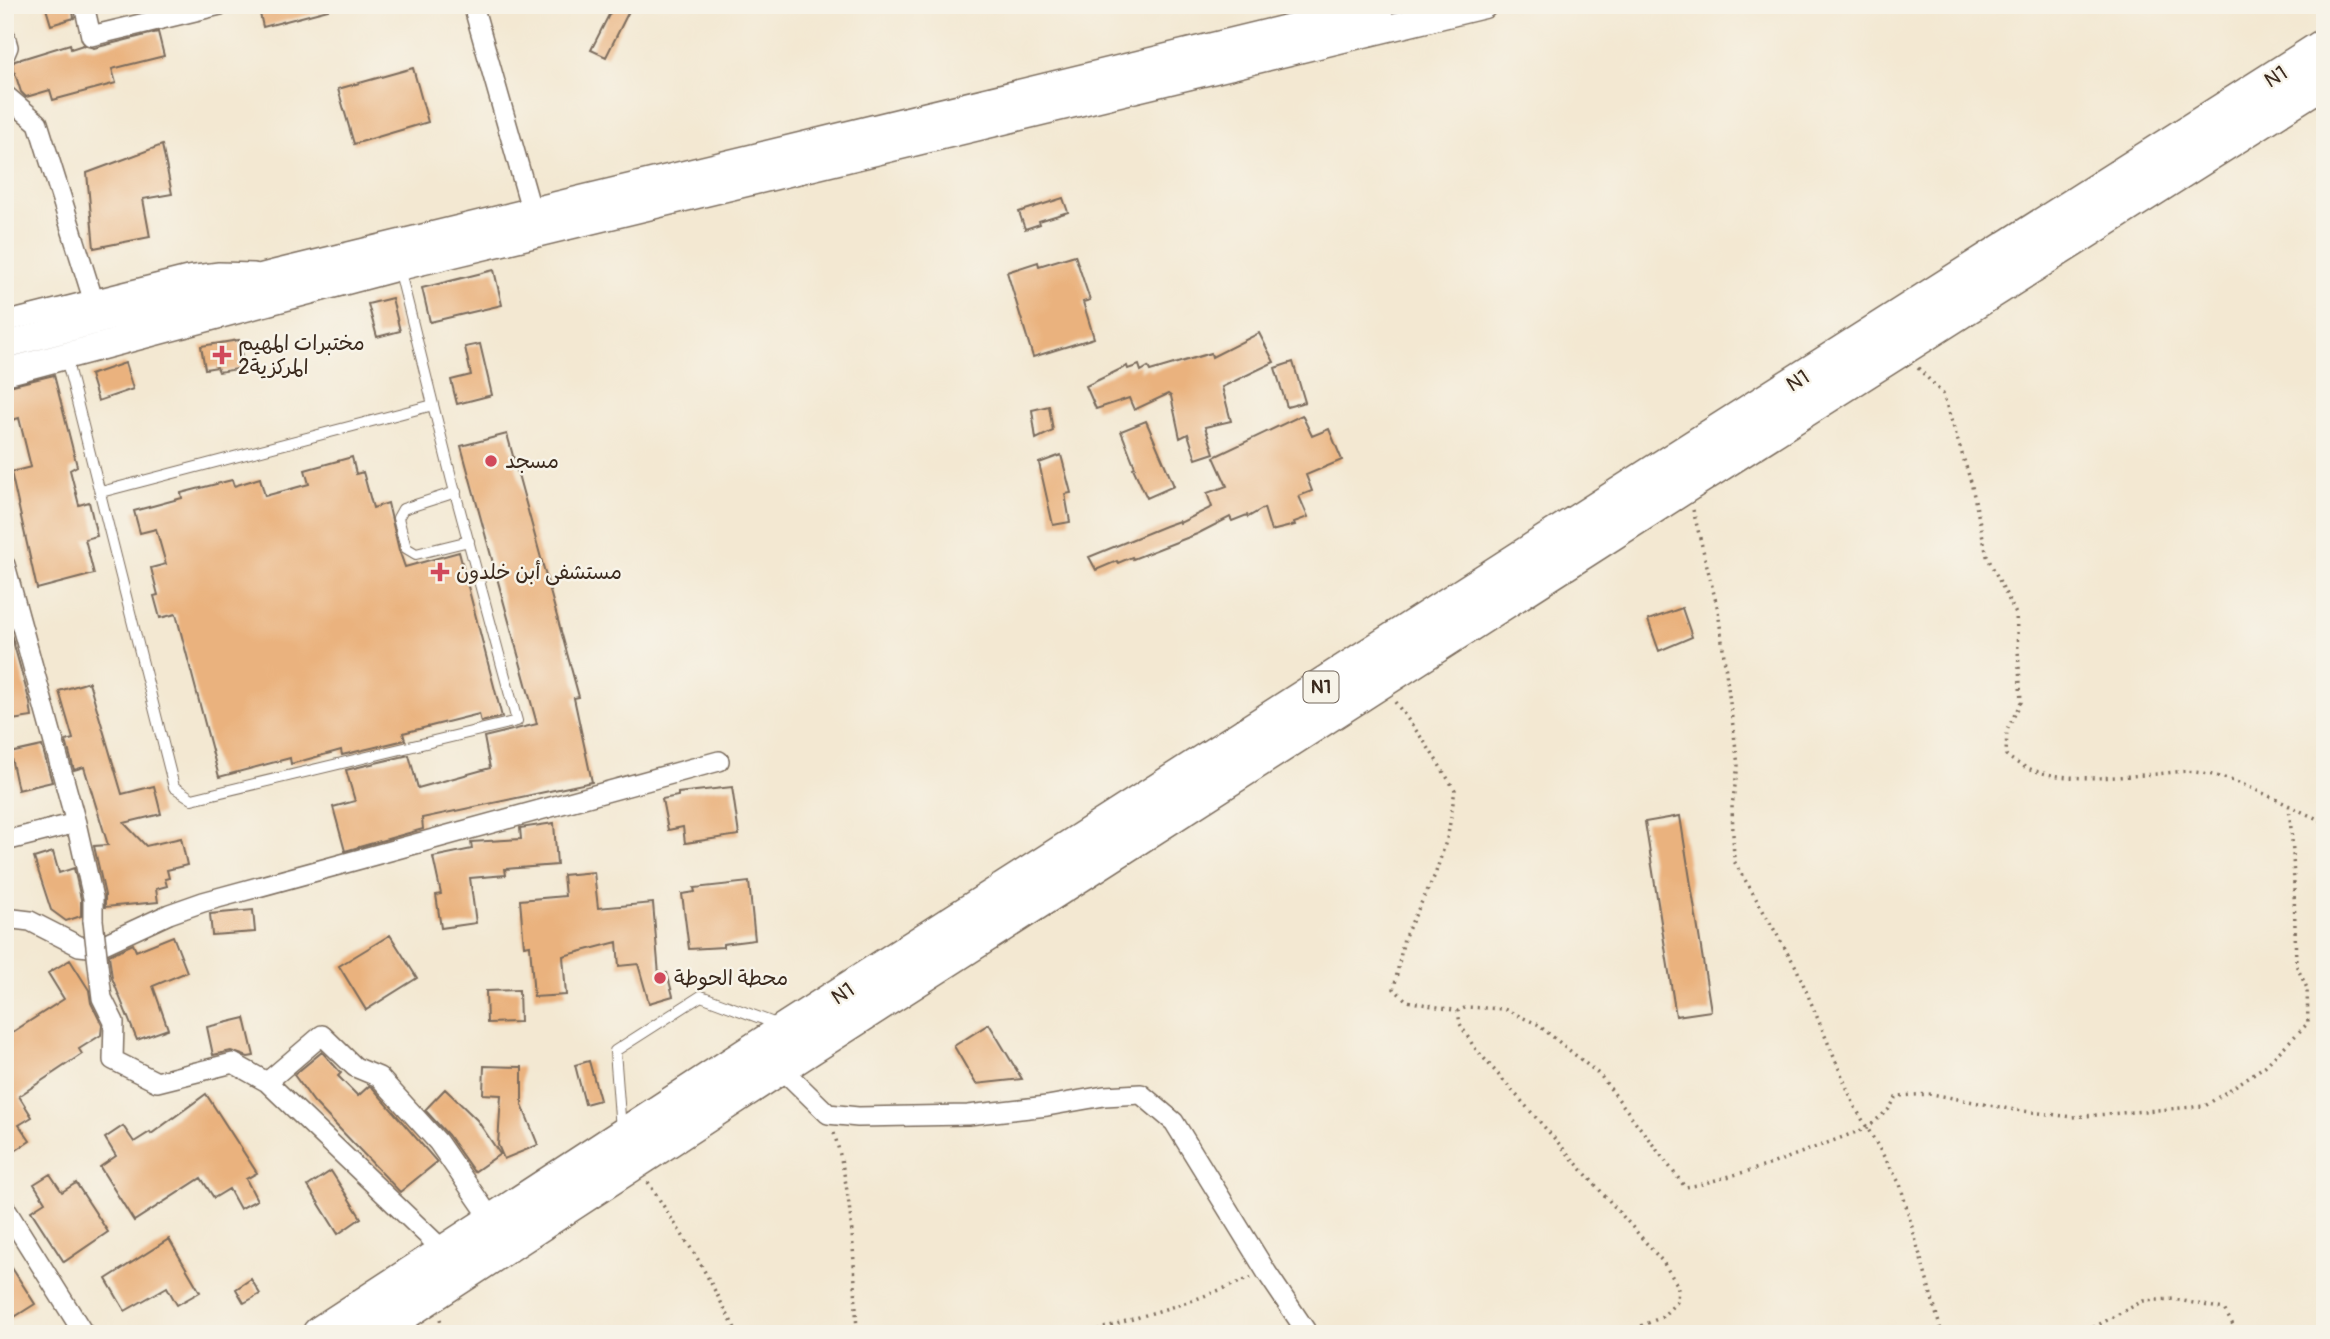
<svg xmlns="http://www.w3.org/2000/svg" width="2330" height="1339" viewBox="0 0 2330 1339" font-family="Pangolin,'Playpen Sans Arabic',sans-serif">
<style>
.building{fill:#eab27e}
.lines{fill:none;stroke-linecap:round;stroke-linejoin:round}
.lane-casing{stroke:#7b6c5d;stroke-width:12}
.street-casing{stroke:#7b6c5d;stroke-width:22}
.secondary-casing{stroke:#7b6c5d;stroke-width:29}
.highway-casing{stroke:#7b6c5d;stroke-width:38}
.path{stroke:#7b6c5d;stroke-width:3.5;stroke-dasharray:2 5;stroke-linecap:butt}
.lane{stroke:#fff;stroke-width:10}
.street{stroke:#fff;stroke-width:19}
.secondary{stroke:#fff;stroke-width:26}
.highway{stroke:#fff;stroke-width:35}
.street-bridge-casing{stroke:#7b6c5d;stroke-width:22;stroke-linecap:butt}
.street-bridge{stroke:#fff;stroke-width:19}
.poi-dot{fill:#d1495b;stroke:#f7f3e8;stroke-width:2.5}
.labels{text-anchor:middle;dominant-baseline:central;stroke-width:5;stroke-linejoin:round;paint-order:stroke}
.shield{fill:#f7f3e8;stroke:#73665b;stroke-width:2}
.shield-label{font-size:19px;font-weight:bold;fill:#3b2a1e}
.street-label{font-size:21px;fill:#3b2a1e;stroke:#f7f3e8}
.poi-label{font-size:21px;fill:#3b2a1e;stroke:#f7f3e8;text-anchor:start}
</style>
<rect width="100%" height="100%" fill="#f7f3e8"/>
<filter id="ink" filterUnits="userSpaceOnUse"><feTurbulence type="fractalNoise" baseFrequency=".0143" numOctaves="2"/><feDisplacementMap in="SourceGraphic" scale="14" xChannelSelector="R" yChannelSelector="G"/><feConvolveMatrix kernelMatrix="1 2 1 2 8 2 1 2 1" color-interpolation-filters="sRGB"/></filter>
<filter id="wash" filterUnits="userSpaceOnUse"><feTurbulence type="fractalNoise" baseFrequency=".00686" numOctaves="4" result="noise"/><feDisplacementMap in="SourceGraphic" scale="28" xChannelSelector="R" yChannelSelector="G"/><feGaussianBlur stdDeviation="1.57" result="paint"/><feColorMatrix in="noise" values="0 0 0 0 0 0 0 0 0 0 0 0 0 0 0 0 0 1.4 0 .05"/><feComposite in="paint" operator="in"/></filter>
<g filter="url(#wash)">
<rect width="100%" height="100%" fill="#f3e8d2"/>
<g id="blocks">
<path class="building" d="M45 5H72L74 18 51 25Z
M258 5H327L328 10 263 27Z
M614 5H632L606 57 591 50Z
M158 32 164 56 112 69 116 83 53 100 50 90 26 97 21 92 12 64 15 61 70 44 71 49 83 45 94 48Z
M413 68 428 122 354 144 338 89Z
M162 145 172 194 143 199 150 237 94 248 87 173Z
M1063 198 1068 212 1039 221 1040 224 1025 229 1019 212Z
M1075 255 1090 300 1083 302 1094 338 1033 357 1007 272 1038 262 1039 266Z
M494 270 502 305 430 322 422 288Z
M392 298 400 331 377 337 368 304Z
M1259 333 1274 362 1222 387 1231 421 1205 427 1214 453 1196 459 1188 434 1180 438 1171 396 1168 394 1134 410 1129 398 1096 409 1086 386 1127 366 1128 369 1139 365 1141 371 1148 367 1150 371 1211 353 1212 357Z
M239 340 244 368 219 372 217 367 205 369 201 346Z
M480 344 492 395 457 404 451 380 471 375 465 347Z
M1293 362 1305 402 1287 407 1275 368Z
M125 363 133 389 98 401 90 375Z
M54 375 77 466 70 470 79 505 89 502 97 536 85 539 94 574 37 589 11 472 31 467 19 418 5 422V387Z
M1049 406 1053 431 1036 439 1032 410Z
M1302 415 1312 436 1329 429 1342 460 1306 475 1312 491 1299 496 1308 517 1294 522 1295 525 1271 531 1264 508 1248 517 1247 515 1232 521 1230 517 1197 534 1133 559 1132 557 1118 563 1117 561 1096 570 1089 557 1165 526 1179 521 1180 523 1212 507 1207 493 1227 486 1214 457Z
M1146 421 1174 486 1147 498 1133 468 1135 467 1121 431Z
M507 434 579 697 574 698 592 782 422 818 423 829 345 851 333 807 355 801 346 770 409 755 418 788 490 768 484 737 537 724 461 446Z
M1061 455 1071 493 1065 494 1070 522 1053 525 1039 463Z
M352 457 356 474 363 472 373 508 388 503 399 550 405 567 459 552 502 717 481 722 479 714 403 733 405 740 342 755 341 750 291 764 290 758 219 777 176 614 160 618 154 596 158 595 151 568 166 564 156 529 140 533 134 511 182 498 181 493 232 480 234 486 260 478 265 496 309 484 305 470Z
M1682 608 1692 637 1659 651 1648 620Z
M5 612 30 703 32 717 5 721Z
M89 682 122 794 154 786 161 814 124 823 146 846 181 838 187 865 167 870 169 878 165 879 167 886 156 889 158 902 105 907V895L94 846 108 845 84 767 74 770 66 741 73 739 59 691Z
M42 746 52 782 18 790 10 753Z
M732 787 739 835 685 843 683 827 668 830 662 799 678 796V793Z
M1680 816 1711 1011 1676 1016 1645 822Z
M554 823 557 865 505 869 506 875 470 878 476 923 441 928 436 895 441 894 433 857 472 849 471 842 521 839 520 828Z
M53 852 59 873 74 868 81 899V916L66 921 51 910 34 858Z
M594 872 598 908 653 903 659 975 667 973 673 996 649 1003 638 964 619 966 617 942 563 956 566 995 534 997 530 945 524 946 520 900 565 896 563 875Z
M749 882 755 940 723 944V947L689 949 682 894 695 892 694 888Z
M253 910 255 932 212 935 210 914Z
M390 935 417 978 366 1010 339 966Z
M173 936 187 972 153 986 168 1029 137 1040 112 978 109 955 133 944 136 951Z
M70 960 89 990 91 1003 102 1025 101 1035 79 1049 82 1054 19 1096 32 1117 19 1125 30 1141 12 1153 5 1143V1037L64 999 48 973Z
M519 990 520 1022 487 1023 486 991Z
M245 1018 254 1056 248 1057 231 1051 213 1055 207 1027Z
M989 1024 1022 1079 976 1084 954 1046Z
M322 1052 341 1073 338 1076 358 1096 369 1086 372 1087 437 1162 400 1192 314 1102 294 1075Z
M589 1061 600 1100 585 1104 575 1065Z
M484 1066 522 1067V1105L538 1145 504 1159 498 1145 501 1095 483 1094Z
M445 1089 477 1120 500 1154 474 1172 448 1135 425 1110Z
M206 1094 257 1173 246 1179 257 1200 240 1209 229 1189 214 1198 201 1178 134 1221 100 1167 116 1156 105 1138 123 1126 134 1142 150 1132 151 1134Z
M331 1171 361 1218 338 1234 308 1186Z
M50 1174 62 1192 76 1183 108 1232 64 1262 31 1211 45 1202 34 1184Z
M169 1239 200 1292 177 1305 167 1287 125 1311 106 1279Z
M5 1257 35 1304 5 1323Z
M251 1279 260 1294 244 1303 236 1289Z"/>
</g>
</g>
<g filter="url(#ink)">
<use href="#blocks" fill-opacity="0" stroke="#7b6c5d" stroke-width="2"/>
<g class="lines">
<defs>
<path id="lane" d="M66 358 174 787 192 799 517 721 452 481 399 268
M101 492 433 405
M456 492 403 509 398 518 406 548 416 554 469 541
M621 1130 615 1051 701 996 779 1025"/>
<path id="street" d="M84 5 91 36 220 5
M473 5 535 223
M5 36 8 47 5 54
M5 95 38 123 93 299
M5 322 188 276 219 272 254 273
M5 565 76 823 93 898V920
M5 841 76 823
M5 918 30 921 79 946 89 947 100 946 169 914 203 902 719 761
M99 973 102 998 114 1022 113 1060 157 1082 233 1063 267 1082 446 1253
M780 1067 828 1114 858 1117 968 1115 1047 1106 1104 1096 1141 1094 1174 1122 1267 1273 1308 1334
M267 1082 322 1035 355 1067 379 1077 438 1142 494 1223
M5 1208 84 1334"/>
<path id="secondary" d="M5 345 276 273 1382 5
M5 372 399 267 1484 5"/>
<path id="highway" d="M320 1334 789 1028 1662 468 2325 46
M371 1334 773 1071 1687 484 2325 79"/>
</defs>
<use href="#lane" class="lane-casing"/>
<use href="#street" class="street-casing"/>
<use href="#secondary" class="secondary-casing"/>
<use href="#highway" class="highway-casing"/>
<path class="path" d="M1918 368 1943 394 1971 482 1987 556 2016 614 2021 702 2007 730 2006 755C2043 787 2112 777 2157 774 2169 773 2183 770 2195 772 2241 777 2283 805 2325 822
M1693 510 1718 610 1738 765 1732 806 1734 861 1796 967 1855 1107 1900 1184 1942 1334
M1395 702 1426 744 1455 790 1448 835 1435 875 1404 938 1394 989 1407 1001 1458 1011
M834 1133C854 1198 854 1266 857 1334
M648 1182 699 1261 738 1334
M440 1319 445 1334
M1084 1334 1191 1301 1251 1278
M1622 1334 1662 1317 1677 1302 1678 1286 1663 1262 1474 1047 1460 1024 1458 1011 1467 1007 1504 1009 1537 1024 1600 1075 1685 1187 1698 1185 1766 1166 1867 1128 1889 1109 1897 1096 1932 1094 2015 1110 2073 1117 2205 1106 2265 1066 2308 1023 2307 988 2296 965 2293 851 2289 807
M2081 1334 2143 1301 2173 1299 2224 1309 2238 1334"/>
<use href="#lane" class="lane"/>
<use href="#street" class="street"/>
<use href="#secondary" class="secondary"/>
<use href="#highway" class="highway"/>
<defs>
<path id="street-bridge" d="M93 920 99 973"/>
</defs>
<use href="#street-bridge" class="street-bridge-casing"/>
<use href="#street-bridge" class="street-bridge"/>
</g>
</g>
<g class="poi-dot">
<path d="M218.5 344.5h7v7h7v7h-7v7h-7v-7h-7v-7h7z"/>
<circle cx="491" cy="461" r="7"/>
<path d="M436.5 561.5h7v7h7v7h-7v7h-7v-7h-7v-7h7z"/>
<circle cx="660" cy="978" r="7"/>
</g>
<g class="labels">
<rect class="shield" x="1303.5" y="671.5" width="35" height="31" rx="5"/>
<g class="shield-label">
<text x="1321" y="687">N1</text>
</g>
<g class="street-label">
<text transform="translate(2276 77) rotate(-32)">N1</text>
<text transform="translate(1798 381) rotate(-32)">N1</text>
<text transform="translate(843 994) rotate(-33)">N1</text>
</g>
<g class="poi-label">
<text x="238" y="343">مختبرات المهيم<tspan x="238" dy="24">المركزية2</tspan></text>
<text x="505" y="461">مسجد</text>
<text x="456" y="572">مستشفى أبن خلدون</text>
<text x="674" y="978">محطة الحوطة</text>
</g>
</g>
<rect width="2330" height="1339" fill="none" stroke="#f7f3e8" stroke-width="28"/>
</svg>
